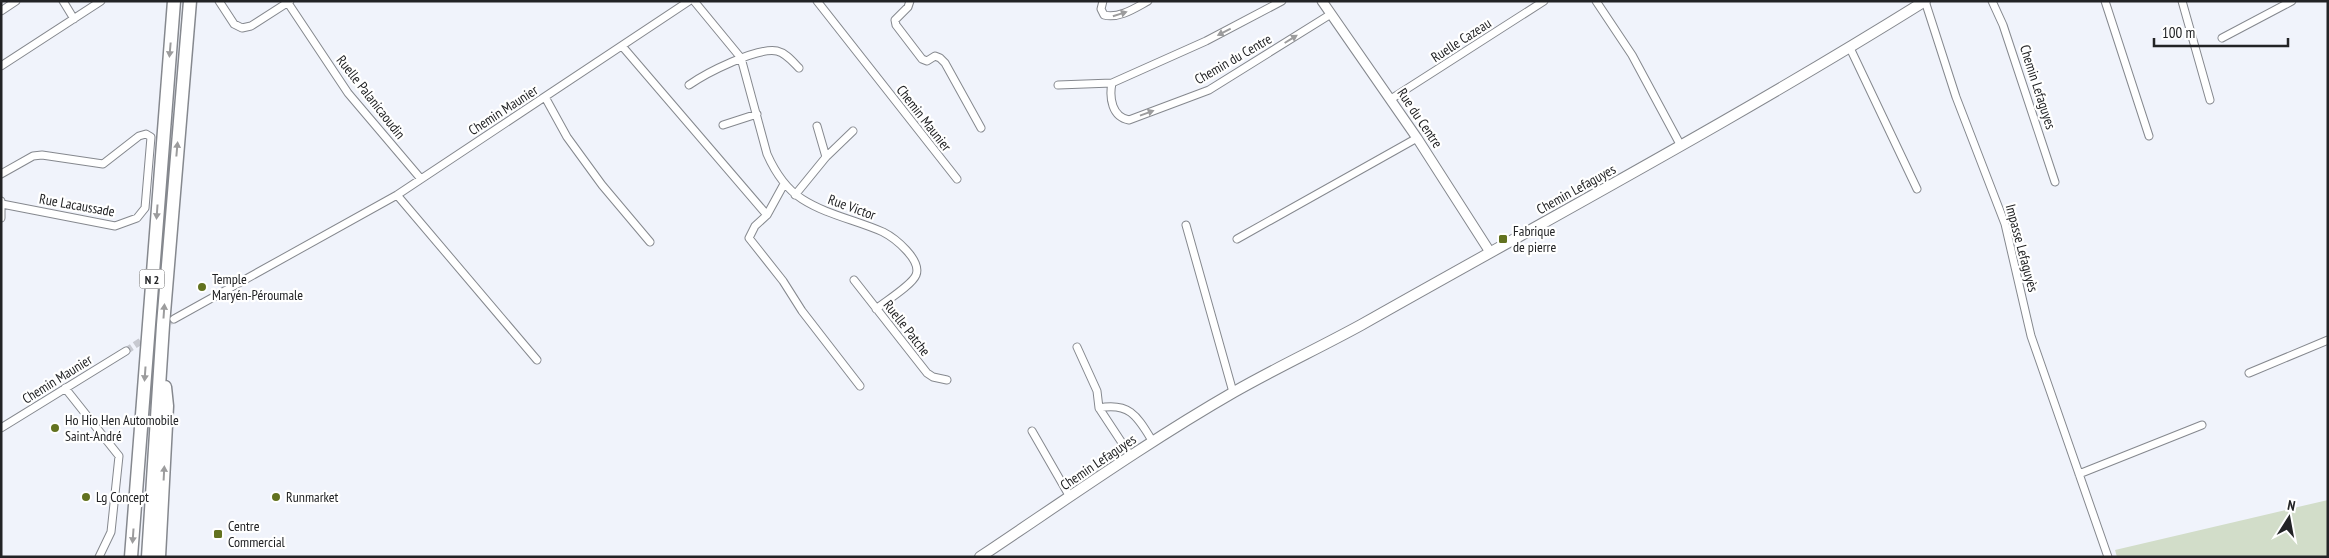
<svg xmlns="http://www.w3.org/2000/svg" width="2329" height="558" viewBox="0 0 2329 558" font-family="'PT Sans Narrow',sans-serif">
<style>
.green{fill:#d2ddc9}
.lines{fill:none;stroke-linecap:round;stroke-linejoin:round}
.minor-tunnel{stroke:#c7c9d0;stroke-width:7;stroke-dasharray:7 3.5;stroke-linecap:butt}
.minor-casing{stroke:#85888e;stroke-width:9}
.tertiary-casing{stroke:#85888e;stroke-width:11}
.secondary-casing{stroke:#85888e;stroke-width:12}
.trunk-casing{stroke:#85888e;stroke-width:15}
.minor{stroke:#fff;stroke-width:7}
.tertiary{stroke:#fff;stroke-width:9}
.secondary{stroke:#fff;stroke-width:10}
.trunk{stroke:#fff;stroke-width:12}
.oneway{fill:#9c9c9d}
.poi-dot{fill:#62721f;stroke:#fff;stroke-width:2}
.labels{text-anchor:middle;dominant-baseline:central;stroke-width:4.5;stroke-linejoin:round;paint-order:stroke}
.shield{fill:#fff;stroke:#646566;stroke-width:1}
.shield-label{font-size:12px;font-weight:bold;fill:#222325}
.street-label{font-size:14px;fill:#222325;stroke:#fff}
.poi-label{font-size:14px;fill:#222325;stroke:#fff;text-anchor:start}
</style>
<rect width="100%" height="100%" fill="#f0f3fb"/>
<path class="green" d="M2328 500V557H2117L2115 550Z"/>
<g class="lines">
<path class="minor-tunnel" d="M126 351 174 319"/>
<defs>
<path id="minor" d="M63 1 74 19
M219 1 234 24 242 28 251 26 290 1
M694 1 741 58 767 154C775 172 785 188 802 199 827 215 856 220 883 232 895 238 922 260 916 275 912 285 886 301 876 309
M817 1 957 179
M910 1 908 7 895 20 896 25 922 59 927 61 935 56 940 58 945 63 981 128
M1103 1 1101 9 1104 15C1119 19 1135 8 1148 1
M1596 1 1632 55 1681 146
M1925 1 1956 97 2005 224 2031 336 2108 557
M1992 1 2003 25 2055 182
M2105 1 2149 136
M2182 1 2210 100
M288 3 348 93 421 179
M1 11 16 1
M2222 38 2292 1
M622 46 767 215
M1850 48 1917 189
M1 66 101 1
M1112 83C1109 98 1112 117 1129 120L1209 90 1331 14
M689 85C706 73 757 47 777 51 786 53 793 62 799 68
M1058 85 1112 83 1206 41 1282 1
M545 97 567 137 602 185 650 242
M1391 99 1544 1
M723 125 757 114
M817 126 826 157
M1 174 33 156 42 155 103 164 139 136 146 134 151 137 145 208 137 218 115 226 2 204
M784 184 767 215 755 226 749 238 783 281 802 311 860 386
M397 195 537 360
M795 195 826 157 853 131
M1 218V201
M1186 225 1233 392
M1237 239 1417 138
M854 280 927 373 933 377 947 380
M174 319 397 195 689 1
M1077 347 1097 391 1099 408 1130 455
M2249 373 2328 340
M65 388 119 456 111 532 99 557
M1099 408C1131 402 1138 418 1153 442
M1 428 126 351
M1032 431 1070 497
M2079 474 2202 425"/>
<path id="tertiary" d="M1322 1 1417 138 1490 252"/>
<path id="secondary" d="M980 557C1064 501 1147 442 1234 392 1276 368 1319 348 1361 325 1550 218 1741 116 1925 1"/>
<path id="trunk" d="M131 557 174 1
M148 557 163 325 190 1
M159 557 167 406 165 387"/>
</defs>
<use href="#minor" class="minor-casing"/>
<use href="#tertiary" class="tertiary-casing"/>
<use href="#secondary" class="secondary-casing"/>
<use href="#trunk" class="trunk-casing"/>
<use href="#minor" class="minor"/>
<use href="#tertiary" class="tertiary"/>
<use href="#secondary" class="secondary"/>
<use href="#trunk" class="trunk"/>
</g>
<defs><path id="oneway-solid" d="M-6-.8H1V-3.2L6.5 0L1 3.2V.8H-6Z" transform="scale(1.25)"/></defs>
<g class="oneway">
<use href="#oneway-solid" transform="translate(1120 14) rotate(-18)"/>
<use href="#oneway-solid" transform="translate(1224 32) rotate(153)"/>
<use href="#oneway-solid" transform="translate(1291 39) rotate(-32)"/>
<use href="#oneway-solid" transform="translate(170 50) rotate(95)"/>
<use href="#oneway-solid" transform="translate(1147 113) rotate(-20)"/>
<use href="#oneway-solid" transform="translate(177 149) rotate(-85)"/>
<use href="#oneway-solid" transform="translate(157 212) rotate(94)"/>
<use href="#oneway-solid" transform="translate(164 311) rotate(-86)"/>
<use href="#oneway-solid" transform="translate(145 374) rotate(94)"/>
<use href="#oneway-solid" transform="translate(164 473) rotate(-87)"/>
<use href="#oneway-solid" transform="translate(133 536) rotate(94)"/>
</g>
<g class="poi-dot">
<rect x="1498" y="234" width="10" height="10" rx="2.5"/>
<circle cx="202" cy="287" r="5"/>
<circle cx="55" cy="428" r="5"/>
<circle cx="86" cy="497" r="5"/>
<circle cx="276" cy="497" r="5"/>
<rect x="213" y="529" width="10" height="10" rx="2.5"/>
</g>
<g class="labels">
<rect class="shield" x="139.5" y="269.5" width="25" height="19" rx="4"/>
<g class="shield-label">
<text x="152" y="279">N 2</text>
</g>
<g class="street-label">
<text transform="translate(1461 40) rotate(-33)">Ruelle Cazeau</text>
<text transform="translate(1233 59) rotate(-30)">Chemin du Centre</text>
<text transform="translate(2038 87) rotate(72)">Chemin Lefaguyes</text>
<text transform="translate(371 97) rotate(52)">Ruelle Palanicaoudin</text>
<text transform="translate(503 110) rotate(-33)">Chemin Maunier</text>
<text transform="translate(924 118) rotate(52)">Chemin Maunier</text>
<text transform="translate(1420 118) rotate(56)">Rue du Centre</text>
<text transform="translate(1576 189) rotate(-29)">Chemin Lefaguyes</text>
<text transform="translate(77 205) rotate(10)">Rue Lacaussade</text>
<text transform="translate(852 207) rotate(20)">Rue Victor</text>
<text transform="translate(2022 248) rotate(75)">Impasse Lefaguyès</text>
<text transform="translate(907 328) rotate(52)">Ruelle Patche</text>
<text transform="translate(57 379) rotate(-32)">Chemin Maunier</text>
<text transform="translate(1098 462) rotate(-34)">Chemin Lefaguyes</text>
</g>
<g class="poi-label">
<text x="1513" y="231">Fabrique<tspan x="1513" dy="16">de pierre</tspan></text>
<text x="212" y="279">Temple<tspan x="212" dy="16">Maryén-Péroumale</tspan></text>
<text x="65" y="420">Ho Hio Hen Automobile<tspan x="65" dy="16">Saint-André</tspan></text>
<text x="96" y="497">Lg Concept</text>
<text x="286" y="497">Runmarket</text>
<text x="228" y="526">Centre<tspan x="228" dy="16">Commercial</tspan></text>
</g>
</g>
<rect width="2329" height="558" fill="none" stroke="#222325" stroke-width="5"/>
<g transform="translate(2289 518) rotate(11)" stroke="#ffffff" stroke-width="4" paint-order="stroke">
<path d="M0-4L9 19L0 12L-9 19Z" fill="#222325"/>
<text y="-8" font-size="14" font-weight="bold" text-anchor="middle" fill="#222325">N</text>
</g>
<path d="M2154 38v8h134v-8" fill="none" stroke="#222325" stroke-width="2.5"/>
<text x="2162" y="38" font-size="15" fill="#222325" stroke="#ffffff" stroke-width="4" paint-order="stroke">100 m</text>
</svg>
